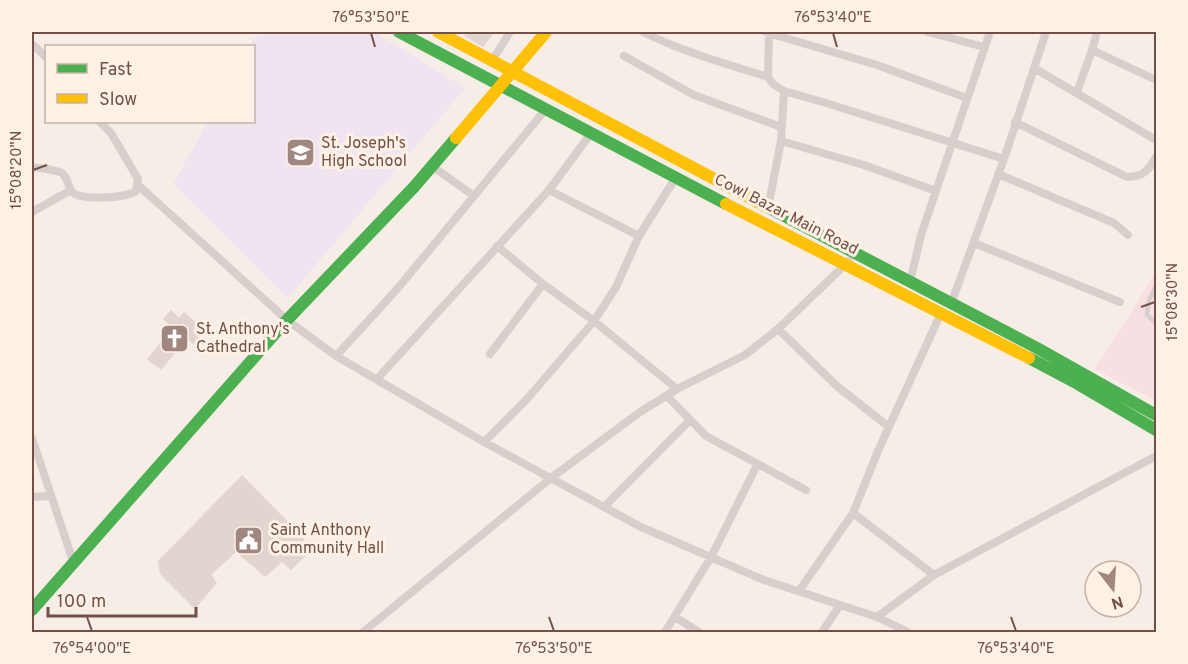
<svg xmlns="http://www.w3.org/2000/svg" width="1188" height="664" viewBox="0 0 1188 664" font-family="Overpass,sans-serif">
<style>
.education{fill:#efe4f0}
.medical{fill:#f8dfe2}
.building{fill:#e2d4ce}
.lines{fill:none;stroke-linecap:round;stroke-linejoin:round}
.lane{stroke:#d8cecc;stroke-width:4.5}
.street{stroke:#d8cecc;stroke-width:8}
.fast{stroke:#4caf50;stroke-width:12}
.slow{stroke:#ffc107;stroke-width:12}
.ticks{fill:none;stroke:#725048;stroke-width:2}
.labels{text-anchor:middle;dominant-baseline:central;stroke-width:6;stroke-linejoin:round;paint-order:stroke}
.poi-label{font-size:16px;fill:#725048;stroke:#fff1e6;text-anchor:start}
.street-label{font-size:16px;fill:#725048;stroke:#fff1e6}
.neatline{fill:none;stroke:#725048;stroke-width:2}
.ticks-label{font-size:15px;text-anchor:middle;fill:#725048}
</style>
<rect width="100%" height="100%" fill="#f6ede6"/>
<path class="education" d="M258 32H374L465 88 288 298 173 184 208 122H254V46H250Z"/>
<path class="medical" d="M1156 272V401L1095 369Z"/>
<path class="building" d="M468 32H495L483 47 464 36Z
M171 310 179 318 184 312 201 327 197 332 204 339 196 347 187 339 161 370 147 359 173 328 163 319Z
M242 475 303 537 310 552 291 570 282 562 265 577 236 552 211 575 217 583 195 609 160 574 158 561Z"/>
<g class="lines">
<path class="lane" d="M1156 286C1151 296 1147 303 1147 315L1156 323"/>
<path class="street" d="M643 32C683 52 726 64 768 77
M765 32 877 65 967 98
M769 32 768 77 773 84 784 91 826 103 1004 159
M928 32 984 47
M32 44 46 57
M1092 50 1156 80
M624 56 694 95 781 127
M492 61 510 32
M1034 68 1156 140
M1077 92 1092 50 1097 32
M1015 122 1127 177C1143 177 1149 170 1156 157
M781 141 864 165 936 191
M432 166 474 196
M32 167C40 168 51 169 60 172 68 176 67 185 72 192 81 201 127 198 136 191L138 179 111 133 100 122
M998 174 1114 223 1128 235
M138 185 287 320 336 356 484 442 641 527 764 580 877 617 908 632
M549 190 639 236
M768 208 781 141 784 91
M32 212 71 190
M974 243 1120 302
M497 246 543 284 594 321 677 389
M910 282 921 235 990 32
M951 304 1004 159 1046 32
M778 329 838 387 889 427
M490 354 543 284
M336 356 398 288 546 109
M377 379 549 190 592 132
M667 396 706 436 806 490
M32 438 73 561
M484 442 527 399 594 321 616 287 639 236 676 177
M32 497 50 496
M604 507 690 420
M853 513 934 575
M799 591 853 513 878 451 941 313
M675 617 699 632
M877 617 934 575 1156 456
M363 632 551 478 640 412 677 389 745 355 778 329 849 261
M665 632 711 557 757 465
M822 632 840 605"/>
<path class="fast" d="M399 32 726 204
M769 208 1037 348 1156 415
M1029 358 1078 384 1156 430
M32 610 287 320 414 187 456 138"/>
<path class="slow" d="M438 32 769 208
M456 138 546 32
M726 204 1029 358"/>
</g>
<path class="ticks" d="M371 33 375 47M833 33 837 47M33 170 47 165M1141 307 1155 302M87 617 92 631M549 617 554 631M1011 617 1016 631"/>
<defs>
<symbol id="school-square" viewBox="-11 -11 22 22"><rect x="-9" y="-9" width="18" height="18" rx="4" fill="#a0877f" stroke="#fff1e6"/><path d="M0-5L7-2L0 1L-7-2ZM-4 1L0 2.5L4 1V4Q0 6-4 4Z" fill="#fff"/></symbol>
<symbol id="church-square" viewBox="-11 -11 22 22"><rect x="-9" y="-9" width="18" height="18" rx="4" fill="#a0877f" stroke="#fff1e6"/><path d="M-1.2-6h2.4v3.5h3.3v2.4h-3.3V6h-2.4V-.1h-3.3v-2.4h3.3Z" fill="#fff"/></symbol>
<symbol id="civic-square" viewBox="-11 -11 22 22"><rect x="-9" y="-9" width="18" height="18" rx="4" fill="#a0877f" stroke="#fff1e6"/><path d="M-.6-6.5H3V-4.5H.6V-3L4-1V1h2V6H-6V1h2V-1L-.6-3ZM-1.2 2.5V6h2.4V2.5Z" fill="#fff"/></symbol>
</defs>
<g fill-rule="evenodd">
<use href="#school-square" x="284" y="136" width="33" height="33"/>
<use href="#church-square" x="158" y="322" width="33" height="33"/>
<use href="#civic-square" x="232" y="524" width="33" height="33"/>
</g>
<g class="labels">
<g class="poi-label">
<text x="321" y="144">St. Joseph's<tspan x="321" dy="18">High School</tspan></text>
<text x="196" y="330">St. Anthony's<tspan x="196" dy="18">Cathedral</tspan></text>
<text x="270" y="531">Saint Anthony<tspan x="270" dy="18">Community Hall</tspan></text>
</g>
<g class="street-label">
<text transform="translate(786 215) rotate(27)">Cowl Bazar Main Road</text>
</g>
</g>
<rect width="1188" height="664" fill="none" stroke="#fff1e6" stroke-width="66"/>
<rect x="45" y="45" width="210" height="78" fill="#fff1e6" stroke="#c7b1a7" stroke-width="1.5"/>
<rect x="57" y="64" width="30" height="9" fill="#4caf50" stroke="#c7b1a7" stroke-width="1.5"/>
<text x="99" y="75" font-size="18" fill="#725048">Fast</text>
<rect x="57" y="94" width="30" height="9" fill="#ffc107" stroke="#c7b1a7" stroke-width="1.5"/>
<text x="99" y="105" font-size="18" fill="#725048">Slow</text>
<g transform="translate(1113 589) rotate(163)"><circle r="28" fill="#fff1e6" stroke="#c7b1a7" stroke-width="1.5"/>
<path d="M0-4.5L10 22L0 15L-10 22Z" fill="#a0877f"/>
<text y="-9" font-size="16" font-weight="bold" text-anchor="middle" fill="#725048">N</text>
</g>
<path d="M48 607v9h148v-9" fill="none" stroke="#725048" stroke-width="3"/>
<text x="57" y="607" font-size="18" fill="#725048" stroke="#fff1e6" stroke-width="4.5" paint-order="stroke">100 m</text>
<rect x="33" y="33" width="1122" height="598" class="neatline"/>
<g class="ticks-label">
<text x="371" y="22">76°53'50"E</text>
<text x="833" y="22">76°53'40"E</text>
<text transform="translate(16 170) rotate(-90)" y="5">15°08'20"N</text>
<text transform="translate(1172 302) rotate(-90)" y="5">15°08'30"N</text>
<text x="92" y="653">76°54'00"E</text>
<text x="554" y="653">76°53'50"E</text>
<text x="1016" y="653">76°53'40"E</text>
</g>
</svg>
